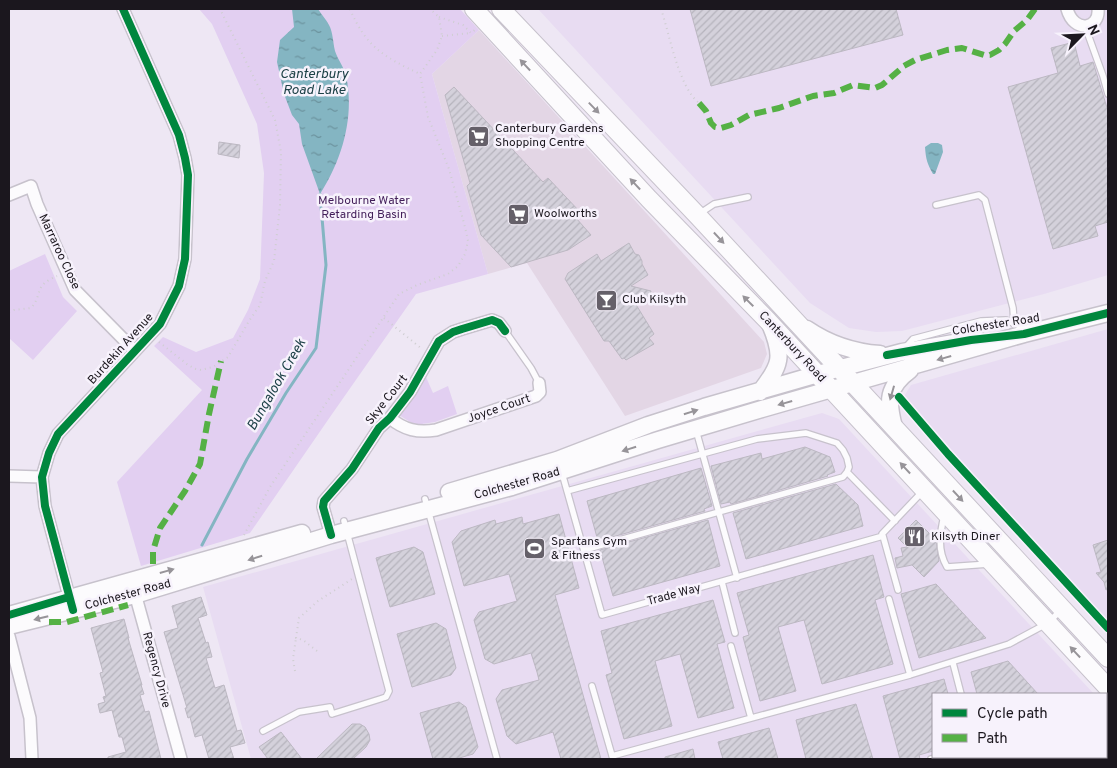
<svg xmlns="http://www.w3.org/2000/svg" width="1117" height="768" viewBox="0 0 1117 768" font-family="Overpass,sans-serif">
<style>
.commercial{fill:#e3d6e5}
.built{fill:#e8dcf2}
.green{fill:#e2cff1}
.water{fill:url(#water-ripples)}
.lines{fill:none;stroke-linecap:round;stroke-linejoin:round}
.stream{stroke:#84b5c2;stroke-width:3}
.building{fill:url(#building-hatch);stroke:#bcb8c2}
.lane-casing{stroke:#c7c2cc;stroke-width:8}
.street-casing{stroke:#c7c2cc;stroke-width:14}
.secondary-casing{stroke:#c7c2cc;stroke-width:19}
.primary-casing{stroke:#c7c2cc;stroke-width:20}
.path{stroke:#cfced1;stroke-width:2;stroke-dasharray:1 4;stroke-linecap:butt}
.lane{stroke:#fcfbfd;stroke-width:5.5}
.street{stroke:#fcfbfd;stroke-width:11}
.secondary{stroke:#fcfbfd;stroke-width:16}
.primary{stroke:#fcfbfd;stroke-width:18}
.quiet{stroke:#55b145;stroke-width:6;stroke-dasharray:12 6;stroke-linecap:butt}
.cycleway-casing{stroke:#f7f2fc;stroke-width:11}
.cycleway{stroke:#00873e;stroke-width:8}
.oneway{fill:#979499}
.labels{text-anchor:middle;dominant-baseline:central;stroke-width:5;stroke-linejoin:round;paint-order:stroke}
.poi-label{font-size:12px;fill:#1b171e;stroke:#f7f2fc;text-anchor:start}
.park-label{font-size:12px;fill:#421e59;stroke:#f7f2fc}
.street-label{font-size:12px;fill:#1b171e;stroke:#f7f2fc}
.water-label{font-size:14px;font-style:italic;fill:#1d4147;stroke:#f7f2fc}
</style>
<defs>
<pattern id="water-ripples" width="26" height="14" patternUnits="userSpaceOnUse" patternTransform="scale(1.25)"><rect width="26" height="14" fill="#84b5c2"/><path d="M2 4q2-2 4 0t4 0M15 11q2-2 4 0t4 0" fill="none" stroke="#6b929d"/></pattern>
<pattern id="building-hatch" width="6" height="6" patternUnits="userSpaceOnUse" patternTransform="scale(1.25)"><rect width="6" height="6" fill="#d4d1db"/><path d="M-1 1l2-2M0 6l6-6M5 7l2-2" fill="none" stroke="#b5b3bc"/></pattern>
</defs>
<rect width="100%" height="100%" fill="#eee7f4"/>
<path class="commercial" d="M479 30 764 342 767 354 761 368 625 416 527 263 488 274 432 74Z"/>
<path class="built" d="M538 9H1108V275L1044 294 902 331 876 332 849 328 810 303Z
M1108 329V626L948 454 903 398 911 385Z
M822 413 839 419 1094 694H933V757H1106V707L1108 710V759H251L203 587Z"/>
<path class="green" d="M199 9H460L479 30 432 74 488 274 416 294 330 417 250 533 141 566 117 482 202 390 154 346 163 337 196 352 233 338 248 310 260 279 264 173 257 124 212 24Z
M45 254 63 297 77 311 33 360 9 338V271Z
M426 377 433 393 448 386 457 414 435 422 415 425 399 415Z"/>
<path class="water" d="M292 9H318C321 14 326 19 329 25 333 32 333 43 335 51 338 60 344 67 346 76 355 116 342 160 320 194L302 144 299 124 292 115 284 94 277 62 280 40 294 27Z
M931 143H938L942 145 943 152 935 174H933C927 163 926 160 925 147Z"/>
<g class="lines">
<path class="stream" d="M202 545 247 459 286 393 316 348 326 265 320 194"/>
</g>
<path class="building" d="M690 9H896L903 35 711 86Z
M1074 42 1080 66 1093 62 1108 111V222L1095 226 1098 236 1053 249 1008 87 1058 73 1051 48Z
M454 87 543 182 548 178 581 213 576 218 591 235 568 250 511 267 481 235 467 186 470 183 445 95Z
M219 142 240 145 239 158 218 154Z
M629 243 635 254 639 255 642 261V264L648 275 631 286 651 291 648 302 632 298 654 334 649 338 654 344 626 360 624 358 622 359 609 341H604L565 279 568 273 597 254 601 261Z
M805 447 830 457 835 472 827 475 828 476 731 504 730 502 721 504 711 466 761 453 762 459Z
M701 468 712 506 704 509 705 511 598 541 587 501Z
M836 484 858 505 863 526 746 559 733 513Z
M559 514 579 588 555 595 601 759H561L553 732 516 744 507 736 496 699 502 690 539 680 537 672 531 653 494 664 485 659 474 620 479 612 517 601 509 574 464 586 452 542 461 531 495 520 496 524 522 517 523 524Z
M708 520 720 566 613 596 600 550Z
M916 520 936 540 939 561 924 577 912 565 897 568 895 558 903 556 901 548 907 547 898 538Z
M1108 540V589L1106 590 1104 582 1096 573 1101 572 1093 545Z
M414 547 423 552 435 594 390 607 376 558Z
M873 555 884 597 875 600 893 664 822 684 804 620 778 627 796 691 760 701 743 637 749 635 737 593Z
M936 584 986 638 919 658 901 594Z
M201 597 207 615 198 618 206 643 208 642 212 657 206 658 215 688 224 685 237 731 241 730 245 743 230 747 234 759H209L202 735 195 737 190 717 188 718 185 708H187L164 632 178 628 172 606Z
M713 600 725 642 717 644 734 708 698 718 680 654 655 661 672 726 624 739 606 675 612 673 601 631Z
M124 619 129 638H128L142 685H141L144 694 140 695 145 712 149 711 161 759H108V757L126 752 122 737H119L112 710 100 713 98 704 105 702 103 697 106 696 100 673 103 672 91 628Z
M436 623 446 629 456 668 451 675 412 687 397 634Z
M1008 661 1038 694H977L971 672Z
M944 679 948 694H933V751L919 755 920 759H900L883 696Z
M459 702 466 707 478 747 473 754 456 759H433L420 713Z
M856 704 873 759H806L796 720Z
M352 724H360L365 727 369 734 370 740 366 747 353 759H316Z
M769 728 778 759H723L718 742Z
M281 732 302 759H268L259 747Z
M693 749 695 759H665V757Z"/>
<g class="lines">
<defs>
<path id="lane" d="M1085 26 1103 76 1108 94
M936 205 979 195 985 200 1013 308 1014 324
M699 214 714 204 748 197
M505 331 531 368 539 383
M906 347 913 339 981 321 1006 320 1027 329
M696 430 737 578
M847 472 895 521
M562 473 602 615 883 536 882 534 923 491
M567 491 757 439 806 433 837 443 843 450 847 458 849 467 847 472 843 477 584 550
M425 499 497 759
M944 516C940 533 937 550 947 567L989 564
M883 536 898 590
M722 582 735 633
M889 599 910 675
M731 646 751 718
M953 663 961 694
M592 686 613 759
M1106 710 1108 709
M263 731 299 712 330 707 332 714 380 699 386 697 389 691 344 521
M612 756 910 675 1009 644 1048 623 1061 610
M931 759 940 757"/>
<path id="street" d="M1067 9C1074 34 1100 29 1098 9
M9 195 31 186 37 204 75 290 135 351
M390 418C404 430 418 433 436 430L536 396 540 392 539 383
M9 476 42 477
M331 535 323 507 324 501 352 469 379 428 390 418 410 392 439 341 453 332 462 329 492 320 499 323 505 331
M134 590 181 759
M71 604 45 506 42 477 49 453 58 434 160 324 179 286 185 259 188 175 185 158 179 135 123 9
M9 636 30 718 32 759"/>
<path id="secondary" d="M807 329C829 344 853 352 880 354
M760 392C781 365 784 357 770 324
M894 427C887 401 887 387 910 370
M449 492 557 460 648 425 704 407 818 374 902 352 977 339
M9 615 302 533
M9 626 135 595 331 535 512 487 658 440 762 409 1024 334 1108 313"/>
<path id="primary" d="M474 9 649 199 768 321 1108 688
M501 9 697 215 1108 658"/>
</defs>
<use href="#lane" class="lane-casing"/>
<use href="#street" class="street-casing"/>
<use href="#secondary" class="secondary-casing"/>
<use href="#primary" class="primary-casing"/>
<path class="path" d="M350 9C366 47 384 57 420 74
M661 9C670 35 678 86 699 103
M439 17 463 25 471 33 476 29
M442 36 471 33
M9 312 14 310 31 308C44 293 32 287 57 276
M384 318 422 349
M159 342 188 365 196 369 201 370 213 367 228 357 249 321 260 305 265 281 274 261 280 205 281 152 275 120 220 9
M244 535 270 487 399 294 417 285 448 274 458 266 465 254 468 241 465 227 449 169 428 117 420 74 437 50 442 36 439 17 430 9
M317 651 303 640 296 638 299 618 318 601 352 579
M295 671 293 659 296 638"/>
<use href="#lane" class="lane"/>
<use href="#street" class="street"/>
<use href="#secondary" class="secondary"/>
<use href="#primary" class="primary"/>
<path class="quiet" d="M699 103 706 111 711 123 715 127 721 128 731 125 749 115 779 108 813 96 834 93 853 85 875 88 882 85 904 66 915 60 947 50 962 48 984 55H990L999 50 1005 44 1014 31 1027 20 1035 9
M153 564V551L160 528 185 491 200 464 209 414 221 361
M49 622H67L128 605"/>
<defs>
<path id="cycleway" d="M887 355 971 340 1024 334 1108 313
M899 397 948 454 1108 628
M331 535 323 507 324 501 352 469 379 428 390 418 410 392 439 341 453 332 462 329 492 320 499 323 505 331
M73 610 45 506 42 477 49 453 58 434 160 324 179 286 185 259 188 175 185 158 179 135 123 9
M9 615 69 597"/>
</defs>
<use href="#cycleway" class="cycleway-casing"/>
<use href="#cycleway" class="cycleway"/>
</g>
<defs><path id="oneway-solid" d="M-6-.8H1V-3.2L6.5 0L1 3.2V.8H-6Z" transform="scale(1.25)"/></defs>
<g class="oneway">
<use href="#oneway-solid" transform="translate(525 65) rotate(-133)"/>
<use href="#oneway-solid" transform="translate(594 108) rotate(46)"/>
<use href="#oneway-solid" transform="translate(635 184) rotate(-133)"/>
<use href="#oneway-solid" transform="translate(719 238) rotate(47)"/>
<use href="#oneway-solid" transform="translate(748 301) rotate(-135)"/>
<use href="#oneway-solid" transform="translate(944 358) rotate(164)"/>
<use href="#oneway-solid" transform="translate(892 393) rotate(106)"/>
<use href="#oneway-solid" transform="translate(785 403) rotate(164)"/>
<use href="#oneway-solid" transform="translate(691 412) rotate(-18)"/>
<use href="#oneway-solid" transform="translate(629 449) rotate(162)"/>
<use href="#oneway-solid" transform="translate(905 468) rotate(-133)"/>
<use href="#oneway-solid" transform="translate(958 496) rotate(47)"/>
<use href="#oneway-solid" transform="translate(255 558) rotate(163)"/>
<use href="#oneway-solid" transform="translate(167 571) rotate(-16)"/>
<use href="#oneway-solid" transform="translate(41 618) rotate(166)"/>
<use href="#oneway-solid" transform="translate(1075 652) rotate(-133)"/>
</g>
<defs>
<symbol id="supermarket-square" viewBox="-11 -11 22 22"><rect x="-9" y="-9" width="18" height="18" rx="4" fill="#656069" stroke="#f7f2fc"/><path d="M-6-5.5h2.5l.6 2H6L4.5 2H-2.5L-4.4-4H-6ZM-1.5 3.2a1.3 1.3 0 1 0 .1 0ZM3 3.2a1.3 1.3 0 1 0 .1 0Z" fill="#fff"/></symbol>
<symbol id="bar-square" viewBox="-11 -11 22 22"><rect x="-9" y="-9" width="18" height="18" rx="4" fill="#656069" stroke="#f7f2fc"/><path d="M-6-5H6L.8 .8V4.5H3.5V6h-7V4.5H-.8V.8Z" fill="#fff"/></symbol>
<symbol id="restaurant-square" viewBox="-11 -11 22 22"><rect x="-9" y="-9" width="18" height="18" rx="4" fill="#656069" stroke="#f7f2fc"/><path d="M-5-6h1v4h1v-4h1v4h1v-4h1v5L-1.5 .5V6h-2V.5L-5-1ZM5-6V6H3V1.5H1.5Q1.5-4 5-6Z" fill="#fff"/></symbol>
<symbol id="stadium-square" viewBox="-11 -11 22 22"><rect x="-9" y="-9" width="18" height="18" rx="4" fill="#656069" stroke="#f7f2fc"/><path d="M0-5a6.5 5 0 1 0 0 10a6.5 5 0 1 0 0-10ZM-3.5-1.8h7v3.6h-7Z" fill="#fff"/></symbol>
</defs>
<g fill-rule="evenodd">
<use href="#supermarket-square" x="466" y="124" width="25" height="25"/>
<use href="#supermarket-square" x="506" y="202" width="25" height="25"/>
<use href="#bar-square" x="594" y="288" width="25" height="25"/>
<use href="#restaurant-square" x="902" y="524" width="25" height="25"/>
<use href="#stadium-square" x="522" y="536" width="25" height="25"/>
</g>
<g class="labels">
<g class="poi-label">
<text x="495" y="129">Canterbury Gardens<tspan x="495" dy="14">Shopping Centre</tspan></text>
<text x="534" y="214">Woolworths</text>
<text x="622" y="300">Club Kilsyth</text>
<text x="931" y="537">Kilsyth Diner</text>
<text x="551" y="542">Spartans Gym<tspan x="551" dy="14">&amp; Fitness</tspan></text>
</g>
<g class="park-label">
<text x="364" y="201">Melbourne Water<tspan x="364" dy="14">Retarding Basin</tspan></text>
</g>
<g class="street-label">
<text transform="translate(59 252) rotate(65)">Marraroo Close</text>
<text transform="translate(996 325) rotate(-9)">Colchester Road</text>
<text transform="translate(792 347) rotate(47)">Canterbury Road</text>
<text transform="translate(121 349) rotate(-48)">Burdekin Avenue</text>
<text transform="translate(387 400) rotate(-52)">Skye Court</text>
<text transform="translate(499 409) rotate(-19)">Joyce Court</text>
<text transform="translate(517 484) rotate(-16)">Colchester Road</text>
<text transform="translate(128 595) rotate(-15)">Colchester Road</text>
<text transform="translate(674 595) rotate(-15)">Trade Way</text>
<text transform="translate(156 670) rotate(75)">Regency Drive</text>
</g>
<g class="water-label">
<text x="314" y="74">Canterbury<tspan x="314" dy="16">Road Lake</tspan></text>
<text transform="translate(277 385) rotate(-60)">Bungalook Creek</text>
</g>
</g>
<rect width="1117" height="768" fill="none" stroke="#1b171e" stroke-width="20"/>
<rect x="932" y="693" width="175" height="65" fill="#f7f2fc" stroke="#9f9aa3"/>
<rect x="942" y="709" width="25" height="8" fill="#00873e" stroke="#9f9aa3"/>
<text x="977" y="718" font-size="15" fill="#1b171e">Cycle path</text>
<rect x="942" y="734" width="25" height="8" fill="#55b145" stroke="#9f9aa3"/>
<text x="977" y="743" font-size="15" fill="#1b171e">Path</text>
<g transform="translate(1082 35) rotate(66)" stroke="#f7f2fc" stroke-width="4" paint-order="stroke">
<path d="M0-4L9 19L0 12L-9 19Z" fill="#1b171e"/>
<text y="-8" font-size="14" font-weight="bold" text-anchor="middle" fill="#1b171e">N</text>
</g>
</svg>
